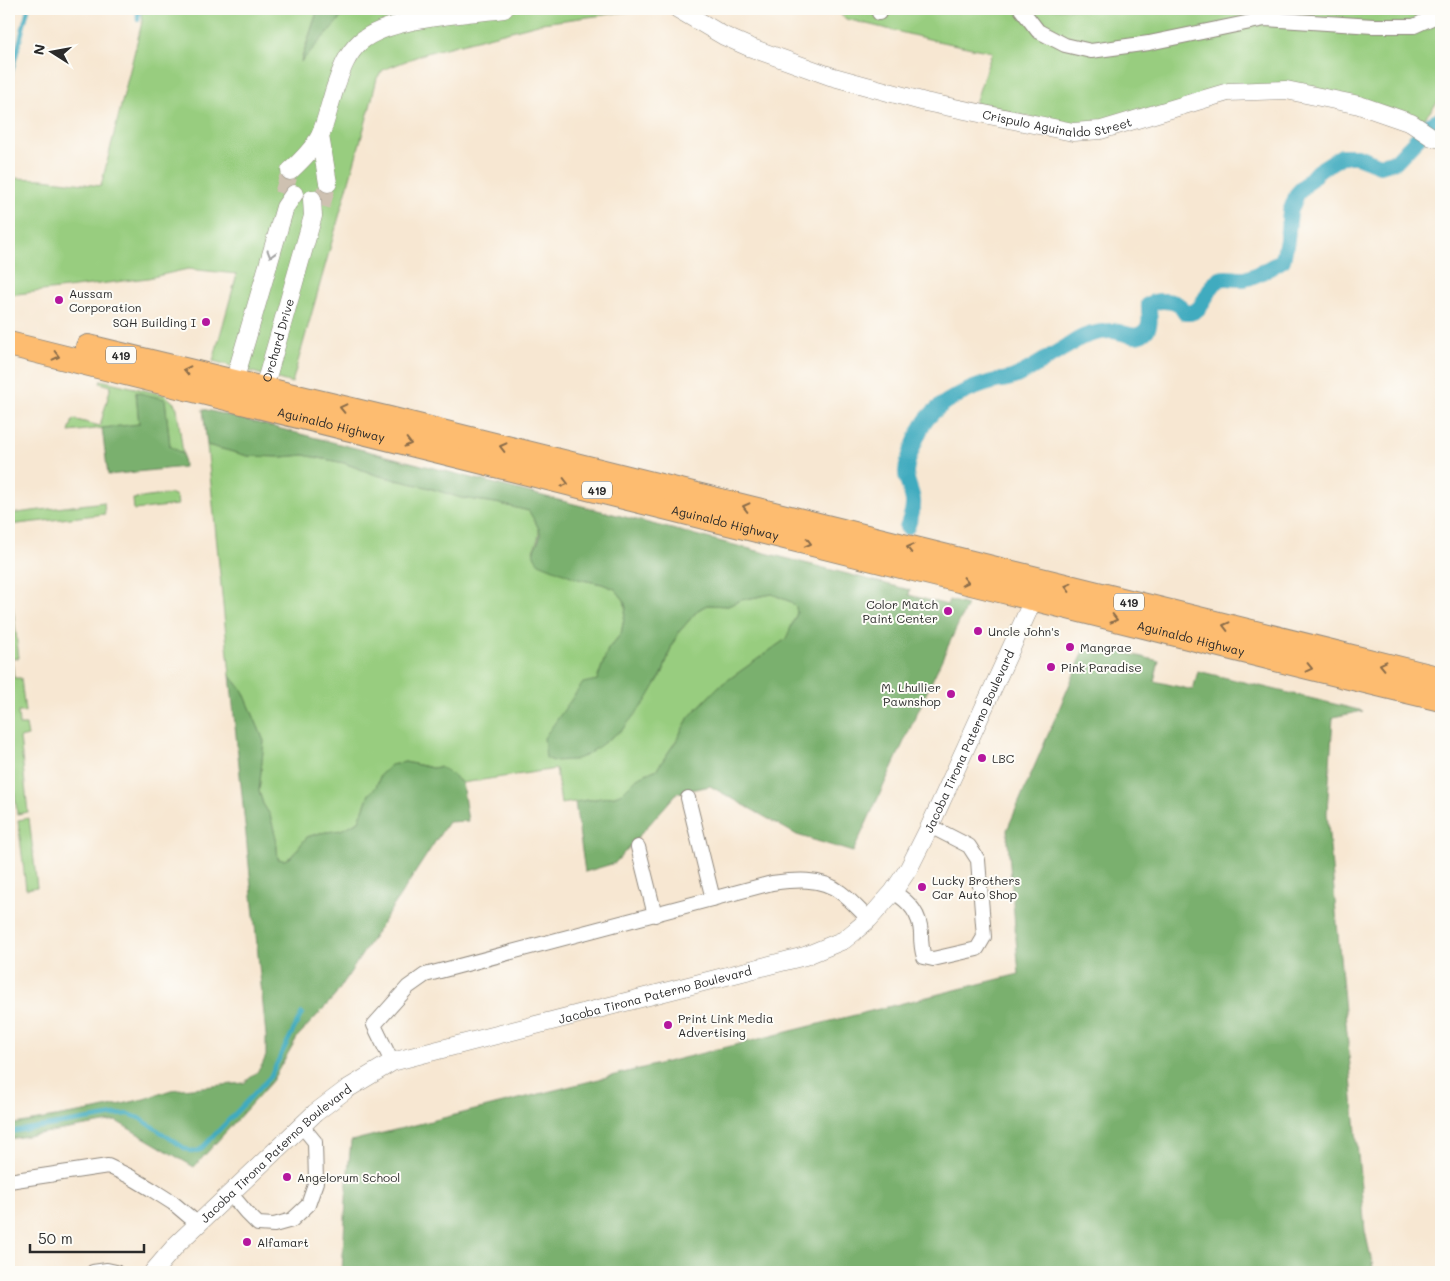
<svg xmlns="http://www.w3.org/2000/svg" width="1450" height="1281" viewBox="0 0 1450 1281" font-family="Mali,sans-serif">
<style>
.green{fill:#98cd7f;stroke:#627c55}
.forest{fill:#7ab06e;stroke:#526e4c}
.lines{fill:none;stroke-linecap:round;stroke-linejoin:round}
.stream{stroke:#40abbf;stroke-width:4.5}
.canal{stroke:#40abbf;stroke-width:16}
.tertiary-tunnel{stroke:#cec1b1;stroke-width:18;stroke-dasharray:18 9;stroke-linecap:butt}
.minor-casing{stroke:#91897e;stroke-width:16}
.tertiary-casing{stroke:#91897e;stroke-width:19}
.trunk-casing{stroke:#91897e;stroke-width:26}
.minor{stroke:#fff;stroke-width:14}
.tertiary{stroke:#fff;stroke-width:18}
.trunk{stroke:#fdbc70;stroke-width:24}
.oneway{stroke:#a0a0a0}
.oneway2{stroke:#8a6c4a}
.poi-dot{fill:#b5179e;stroke:#fdfcf7;stroke-width:2}
.labels{text-anchor:middle;dominant-baseline:central;stroke-width:4;stroke-linejoin:round;paint-order:stroke}
.shield{fill:#fdfcf7;stroke:#6a6a68;stroke-width:1}
.shield-label{font-size:11px;font-weight:bold;fill:#2b2b2b}
.street-label{font-size:12px;fill:#2b2b2b;stroke:#fdfcf7}
.poi-label{font-size:12px;fill:#2b2b2b;stroke:#fdfcf7;text-anchor:start}
</style>
<rect width="100%" height="100%" fill="#fdfcf7"/>
<filter id="ink" filterUnits="userSpaceOnUse"><feTurbulence type="fractalNoise" baseFrequency=".02" numOctaves="2"/><feDisplacementMap in="SourceGraphic" scale="10" xChannelSelector="R" yChannelSelector="G"/><feConvolveMatrix kernelMatrix="1 2 1 2 8 2 1 2 1" color-interpolation-filters="sRGB"/></filter>
<filter id="wash" filterUnits="userSpaceOnUse"><feTurbulence type="fractalNoise" baseFrequency=".0096" numOctaves="4" result="noise"/><feDisplacementMap in="SourceGraphic" scale="20" xChannelSelector="R" yChannelSelector="G"/><feGaussianBlur stdDeviation="1.12" result="paint"/><feColorMatrix in="noise" values="0 0 0 0 0 0 0 0 0 0 0 0 0 0 0 0 0 1.4 0 .05"/><feComposite in="paint" operator="in"/></filter>
<g filter="url(#wash)">
<rect width="100%" height="100%" fill="#f7e7d2"/>
<path class="green" d="M141 9H318L301 60 346 12 357 9H649L542 23 426 53 383 70 377 78 370 107 292 383 213 361 237 274 188 269 148 278 9 295V178L43 179 101 186 142 22Z
M835 9H1441V98L1424 119 1330 92 1283 84 1129 118 1078 126 974 106 992 52 937 41 846 19Z
M101 380 165 395 174 403 177 408 183 454 170 446 165 400 136 393 139 424 69 432 73 419 100 426 111 386 100 383Z
M207 445 248 456 282 457 304 455 344 463 376 475 426 487 461 498 496 503 529 511C540 531 543 529 533 551L578 579 602 584 615 589 624 600 626 608 621 634 608 649 597 680 663 672 672 645 679 632 698 610 707 605 728 606 741 600 772 594 791 602 796 607 797 613 786 639 718 687 689 717 676 741 657 769 637 778 622 793 615 796 561 804 556 769 462 783 446 770 439 767 432 768 405 762 392 765 381 774 376 787 369 794 359 821 341 830 320 833 307 837 291 857 284 860 278 859 276 838 270 815 263 804 259 791 264 741 243 691 230 675Z
M172 494 175 495 177 498 178 505 134 510 133 499Z
M104 502 105 514 9 525V514Z
M9 599H12L19 658 12 659 14 678H21L25 712H18L19 725H26L28 736 20 738 28 812 17 814 9 735Z
M29 818 37 887 26 889 18 820Z"/>
<path class="forest" d="M318 9H357L346 12 301 62Z
M136 392 165 399 170 446 183 454 184 467 108 475 102 428 139 424Z
M203 409 910 590 909 595 947 605 949 600 967 605 853 852 797 835 710 786 677 793 615 863 585 872 575 802 615 796 622 793 637 778 657 769 676 741 689 717 718 687 786 639 797 613 796 607 791 602 772 594 741 600 728 606 707 605 698 610 679 632 672 645 663 672 646 701 623 729 587 755 574 760 553 761 546 758 544 738 583 683 597 680 608 649 621 634 626 608 624 600 615 589 602 584 578 579 539 563C526 549 541 546 540 533 539 526 532 518 529 511L496 503 461 498 426 487 376 475 344 463 304 455 282 457 248 456 207 445Z
M1087 644 1159 661 1154 681 1193 690 1198 671 1363 711 1333 717 1327 813 1365 1231 1374 1272H342L347 1182 351 1141 1019 974 1007 830Z
M230 675 243 691 264 741 259 791 263 804 270 815 276 838 278 859 284 860 291 857 307 837 320 833 341 830 359 821 369 794 376 787 381 774 391 765 405 762 432 768 439 767 446 770 462 783 468 821 448 822 335 996 298 1036 272 1081 194 1167 116 1121 9 1139V1125L96 1110 144 1099 171 1090 244 1083 257 1072 262 1065 266 1056V1035Z"/>
<g class="lines">
<path class="stream" d="M138 9V20
M9 82 28 9
M9 1132 115 1115 129 1114 141 1119 186 1149 192 1152 200 1150 270 1077 302 1013"/>
<path class="canal" d="M907 527C910 519 914 510 913 501 912 491 906 482 906 472 907 459 919 429 927 419 941 401 970 388 992 382 999 380 1007 380 1014 377 1031 370 1050 356 1066 347 1072 344 1077 339 1083 337 1091 334 1104 331 1112 331 1123 331 1135 341 1145 332 1153 325 1148 313 1149 304 1156 300 1170 300 1177 304 1180 305 1183 310 1185 313 1204 315 1205 291 1217 281 1224 275 1235 280 1244 279 1258 276 1271 267 1283 260L1287 240 1290 212 1297 194 1318 171 1342 156H1357L1380 165 1396 161 1430 125 1441 119"/>
</g>
</g>
<g filter="url(#ink)">
<g class="lines">
<path class="tertiary-tunnel" d="M283 194 290 171
M321 206 328 183"/>
<defs>
<path id="minor" d="M1021 9 1038 31 1065 45 1091 51 1149 43 1265 19 1373 26H1414L1441 14
M879 13 880 9
M688 798 713 899
M638 847 655 915
M893 892C909 901 920 914 921 933 921 942 921 948 924 957L933 959 977 949 984 937 978 860 969 846 930 826
M392 1062 374 1025 408 987 425 975 772 883C794 880 821 877 840 892 850 899 859 910 869 919
M9 1181 108 1166 129 1176 151 1189 173 1203 198 1224
M230 1193 246 1212 258 1224 274 1225 292 1220 308 1205 316 1182 315 1142 302 1126
M93 1272 107 1270 116 1272"/>
<g id="tertiary">
<path id="s1" d="M678 9 724 36 749 47 830 76 925 102 1073 132 1101 130 1228 92 1286 90 1359 105 1411 123 1432 137 1441 139"/>
<path d="M320 136 328 183"/>
<path d="M290 171C301 161 313 149 320 136 326 122 330 103 335 88 341 71 346 55 360 42 389 17 466 14 504 9"/>
<path id="s2" d="M294 194 285 207 234 382 245 402 262 390 268 374 313 216 312 199"/>
<path id="s3" d="M153 1272 177 1244 315 1113 347 1089 392 1062 407 1058 805 956 844 940 855 931 869 919 893 892 909 868 930 826 1034 598"/>
</g>
<g id="trunk">
<path id="s4" d="M9 344 901 566C1081 609 1261 657 1441 699"/>
<path d="M88 347 389 419 1441 679"/>
</g>
</defs>
<use href="#minor" class="minor-casing"/>
<use href="#tertiary" class="tertiary-casing"/>
<use href="#trunk" class="trunk-casing"/>
<use href="#minor" class="minor"/>
<use href="#tertiary" class="tertiary"/>
<use href="#trunk" class="trunk"/>
</g>
<defs><path id="oneway-chevron" d="M-2-3.5L2.5 0L-2 3.5" fill="none" stroke-width="1.6" stroke-linecap="round" stroke-linejoin="round" transform="scale(1.25)"/></defs>
<use class="oneway" href="#oneway-chevron" transform="translate(271 254) rotate(107)"/>
<g class="oneway2">
<use href="#oneway-chevron" transform="translate(56 356) rotate(14)"/>
<use href="#oneway-chevron" transform="translate(187 370) rotate(-167)"/>
<use href="#oneway-chevron" transform="translate(343 408) rotate(-167)"/>
<use href="#oneway-chevron" transform="translate(408 443) rotate(14)"/>
<use href="#oneway-chevron" transform="translate(503 447) rotate(-166)"/>
<use href="#oneway-chevron" transform="translate(565 483) rotate(14)"/>
<use href="#oneway-chevron" transform="translate(746 507) rotate(-166)"/>
<use href="#oneway-chevron" transform="translate(808 543) rotate(14)"/>
<use href="#oneway-chevron" transform="translate(910 548) rotate(-166)"/>
<use href="#oneway-chevron" transform="translate(965 582) rotate(13)"/>
<use href="#oneway-chevron" transform="translate(1068 587) rotate(-166)"/>
<use href="#oneway-chevron" transform="translate(1114 619) rotate(14)"/>
<use href="#oneway-chevron" transform="translate(1226 626) rotate(-166)"/>
<use href="#oneway-chevron" transform="translate(1383 665) rotate(-167)"/>
<use href="#oneway-chevron" transform="translate(1309 668) rotate(13)"/>
</g>
</g>
<g class="poi-dot">
<circle cx="59" cy="300" r="5"/>
<circle cx="206" cy="322" r="5"/>
<circle cx="948" cy="611" r="5"/>
<circle cx="978" cy="631" r="5"/>
<circle cx="1070" cy="647" r="5"/>
<circle cx="1051" cy="667" r="5"/>
<circle cx="951" cy="694" r="5"/>
<circle cx="982" cy="758" r="5"/>
<circle cx="922" cy="887" r="5"/>
<circle cx="668" cy="1025" r="5"/>
<circle cx="287" cy="1177" r="5"/>
<circle cx="247" cy="1242" r="5"/>
</g>
<g class="labels">
<g class="shield">
<rect x="106" y="346.5" width="30" height="17" rx="4"/>
<rect x="582" y="481.5" width="30" height="17" rx="4"/>
<rect x="1114" y="593.5" width="30" height="17" rx="4"/>
</g>
<g class="shield-label">
<text x="121" y="355">419</text>
<text x="597" y="490">419</text>
<text x="1129" y="602">419</text>
</g>
<g class="street-label">
<text stroke="none"><textPath href="#s1" startOffset="400">Crispulo Aguinaldo Street</textPath></text>
<text stroke="none"><textPath href="#s2" startOffset="294">Orchard Drive</textPath></text>
<text stroke="none"><textPath href="#s4" startOffset="332">Aguinaldo Highway</textPath></text>
<text stroke="none"><textPath href="#s4" startOffset="738">Aguinaldo Highway</textPath></text>
<text stroke="none"><textPath href="#s4" startOffset="1218">Aguinaldo Highway</textPath></text>
<text stroke="none"><textPath href="#s3" startOffset="1026">Jacoba Tirona Paterno Boulevard</textPath></text>
<text stroke="none"><textPath href="#s3" startOffset="591">Jacoba Tirona Paterno Boulevard</textPath></text>
<text stroke="none"><textPath href="#s3" startOffset="171">Jacoba Tirona Paterno Boulevard</textPath></text>
</g>
<g class="poi-label">
<text x="69" y="293">Aussam<tspan x="69" dy="14">Corporation</tspan></text>
<text x="196" y="322" text-anchor="end">SQH Building I</text>
<text x="938" y="604" text-anchor="end">Color Match<tspan x="938" dy="14">Paint Center</tspan></text>
<text x="988" y="631">Uncle John's</text>
<text x="1080" y="647">Mangrae</text>
<text x="1061" y="667">Pink Paradise</text>
<text x="941" y="687" text-anchor="end">M. Lhullier<tspan x="941" dy="14">Pawnshop</tspan></text>
<text x="992" y="758">LBC</text>
<text x="932" y="880">Lucky Brothers<tspan x="932" dy="14">Car Auto Shop</tspan></text>
<text x="678" y="1018">Print Link Media<tspan x="678" dy="14">Advertising</tspan></text>
<text x="297" y="1177">Angelorum School</text>
<text x="257" y="1242">Alfamart</text>
</g>
</g>
<rect width="1450" height="1281" fill="none" stroke="#fdfcf7" stroke-width="30"/>
<g transform="translate(52 52) rotate(281)" stroke="#fdfcf7" stroke-width="4" paint-order="stroke">
<path d="M0-4L9 19L0 12L-9 19Z" fill="#2b2b2b"/>
<text y="-8" font-size="14" font-weight="bold" text-anchor="middle" fill="#2b2b2b">N</text>
</g>
<path d="M30 1244v8h114v-8" fill="none" stroke="#2b2b2b" stroke-width="2.5"/>
<text x="38" y="1244" font-size="15" fill="#2b2b2b" stroke="#fdfcf7" stroke-width="4" paint-order="stroke">50 m</text>
</svg>
